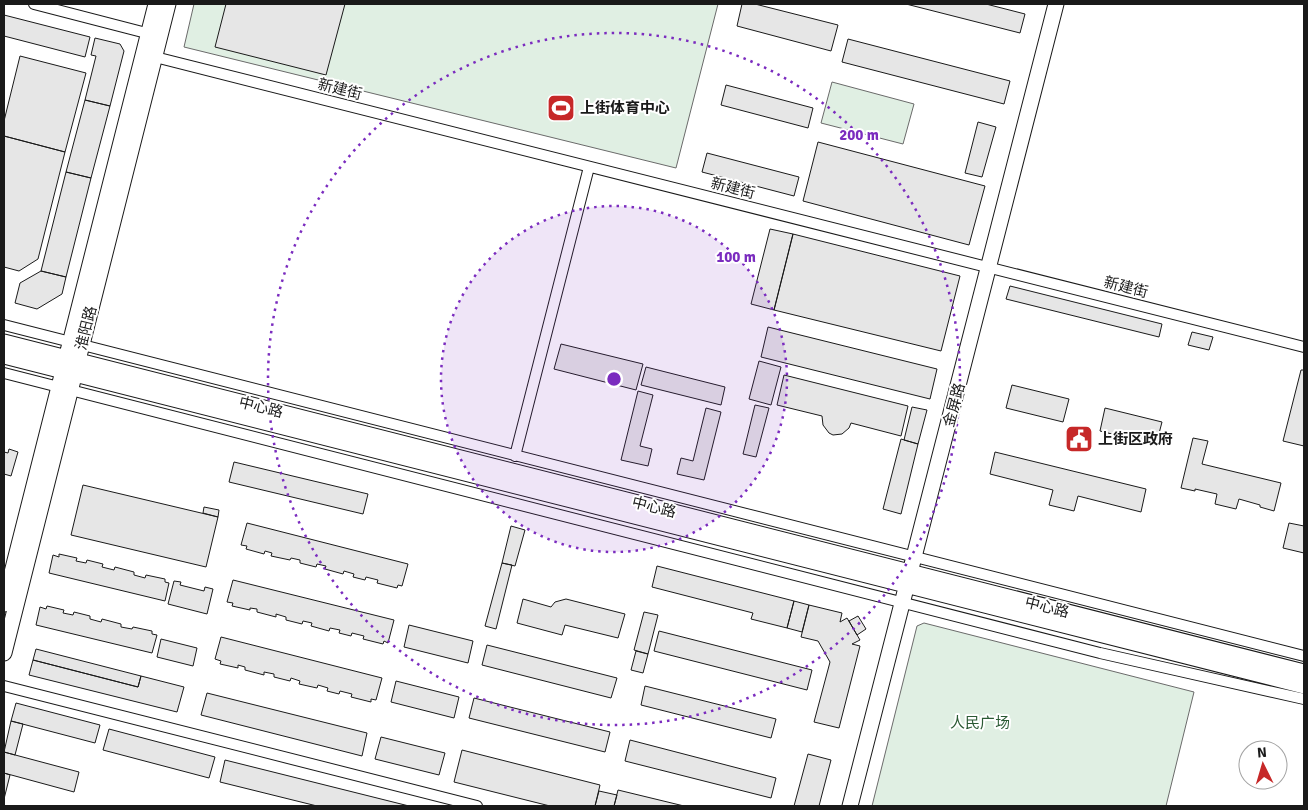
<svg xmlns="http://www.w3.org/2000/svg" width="1308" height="810" viewBox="0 0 1308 810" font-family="Signika,'Noto Sans SC',sans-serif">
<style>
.green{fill:#e0efe3;stroke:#6a6a6a}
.building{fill:#e6e6e6;stroke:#1a1a1a}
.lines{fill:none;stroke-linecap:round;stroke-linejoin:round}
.street-casing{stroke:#1a1a1a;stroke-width:12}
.secondary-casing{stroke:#1a1a1a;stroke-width:17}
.street{stroke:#fff;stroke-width:10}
.secondary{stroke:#fff;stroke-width:15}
.ring{fill:none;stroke:#7b2cbf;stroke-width:2.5;stroke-dasharray:2.5 5}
.labels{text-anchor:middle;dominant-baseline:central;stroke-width:4;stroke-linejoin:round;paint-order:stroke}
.street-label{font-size:15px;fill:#1a1a1a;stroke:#fff}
.poi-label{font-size:15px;font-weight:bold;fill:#1a1a1a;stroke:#fff;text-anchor:start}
.park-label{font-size:15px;fill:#2b5a34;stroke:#fff}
.centre{fill:#7b2cbf;stroke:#fff;stroke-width:2.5}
.ring-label{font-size:15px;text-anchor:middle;font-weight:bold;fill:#7b2cbf;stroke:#fff;stroke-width:4;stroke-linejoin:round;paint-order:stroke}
</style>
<rect width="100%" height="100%" fill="#fff"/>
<path class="green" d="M194 4H718L676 168 184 47Z
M832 82 914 104 903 144 821 123Z
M924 623 1194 692 1166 806H872L917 626Z"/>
<path class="building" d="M226 4H345L326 75 215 47Z
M742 4H755L838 25 831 51 737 26Z
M906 4H986L1025 14 1020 33Z
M4 15 90 37 85 57 4 36Z
M95 38 120 44 124 51 110 106 85 100 96 56 91 55Z
M848 39 1010 81 1004 104 842 62Z
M20 56 86 73 65 152 4 136V121Z
M726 85 813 108 808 128 721 105Z
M85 100 110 106 91 178 66 172Z
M978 122 996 127 982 177 965 173Z
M4 136 65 152 38 259 19 271 4 267Z
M818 142 985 186 969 245 803 201Z
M707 153 799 177 794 196 702 172Z
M66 172 91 178 66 277 41 271Z
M770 229 793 234 774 310 751 304Z
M793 234 960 276 941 351 774 310Z
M41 271 66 277 62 294 37 309 15 303 20 283Z
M1010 286 1162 324 1159 337 1006 299Z
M768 327 937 369 930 399 761 357Z
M1192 332 1213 337 1209 350 1188 345Z
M561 344 643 364 636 390 554 369Z
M759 361 781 367 771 405 749 399Z
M646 367 725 387 721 405 641 385Z
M1301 370H1304V446L1283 441Z
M784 375 908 406 901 436 851 423 849 428 842 434 833 435 829 433 823 425 822 416 777 405Z
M1012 385 1069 399 1063 422 1006 408Z
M638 391 653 395 640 446 652 449 648 466 621 460Z
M755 405 769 408 756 457 743 454Z
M912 407 927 410 918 444 904 440Z
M706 408 721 412 704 480 677 474 681 458 693 461Z
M1105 408 1162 422 1156 445 1100 431Z
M1193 438 1208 441 1202 464 1281 483 1274 511 1260 507V505L1239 499 1236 509 1215 504 1217 494 1195 489V491L1181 488Z
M901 439 918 444 901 514 883 509Z
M9 449 18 452 11 476 4 474V452L8 453Z
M995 452 1146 489 1141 512 1078 496 1074 511 1049 505 1053 490 990 474Z
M234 462 368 494 363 514 229 482Z
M83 485 218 517 206 567 71 535Z
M204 507 219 510 218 517 203 513Z
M247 523 408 564 402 586 398 585 397 588 377 583 378 580 366 577 365 580 353 577 354 574 344 571 343 574 325 569 326 566 317 564 316 567 300 563V560L291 558 290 560 271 556 272 553 265 551 264 554 246 549 247 546 241 545Z
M1289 523 1304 526V553L1283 548Z
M511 526 525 530 515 566 502 563Z
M59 554 77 558 76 561 86 563 87 560 103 564 102 567 114 570 115 567 134 572V575L145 578 146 575 165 579V582L169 583 165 601 49 573 53 555 59 557Z
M502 563 512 565 496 629 485 626Z
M657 566 794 601 787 628 751 619 753 613 652 587Z
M233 580 394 620 388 643 384 641 383 644 363 639 364 636 352 633 351 636 339 633 340 630 330 628 329 631 311 626 312 623 303 621 302 624 286 620V617L276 614V617L257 612V609L250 608V610L232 606 233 603 227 602Z
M174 581 181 582 180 585 204 591 205 587 213 589 207 614 168 604Z
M523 599 551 607 555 602 566 599 625 614 618 638 565 625 562 635 517 623Z
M794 601 809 605 802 632 787 628Z
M809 605 842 613 840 622 847 618 860 640 852 644 860 646 839 728 814 722 830 662 818 641 801 637Z
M47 606 64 610 63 613 73 615 74 612 90 616V619L101 622 102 619 121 624V627L132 629 133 627 152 631V634L157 635 152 653 36 625 40 607 46 609Z
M644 612 658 615 648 654 634 650Z
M858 616 866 629 857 635 849 621Z
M409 625 473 641 468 663 404 647Z
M659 631 812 670 807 690 654 651Z
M221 637 382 678 376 700 371 699V702L351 697 352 694 340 691 339 694 327 691 328 688 318 685 317 688 299 684 300 681 291 678 290 681 274 677V674L264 672V675L245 670V667L238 665V668L220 664 221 661 215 659Z
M161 639 197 648 193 666 157 657Z
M487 645 617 678 611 698 482 665Z
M36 649 141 676 138 687 33 660Z
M636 651 648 654 643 673 631 670Z
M33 660 138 687 141 676 184 687 177 712 29 675Z
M396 681 459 697 454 718 391 702Z
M645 686 776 719 771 738 641 705Z
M207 693 367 733 362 756 201 715Z
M474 698 610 732 605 752 469 718Z
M16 703 100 725 95 743 11 721Z
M11 721 23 724 15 755 4 752Z
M109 729 215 757 209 778 103 750Z
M381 737 445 753 439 775 375 759Z
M630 740 776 778 771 798 625 761Z
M462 750 600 785 595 806H550L454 782Z
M4 752 79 772 74 792 4 773Z
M808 754 831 760 819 806H794Z
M225 760 409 806H317L220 782Z
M4 773 10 775 4 799Z
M618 790 684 806H614Z
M599 791 617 795 614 806H595Z"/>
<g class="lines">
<defs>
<path id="street" d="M34 4 154 35
M155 57 1304 347
M4 325 1304 656
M4 373 1100 653 1304 699
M515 456 589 167
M4 686 477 806"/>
<path id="secondary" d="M4 342 1304 672
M4 356 1304 686
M4 604 156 4
M4 653 168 4
M850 806 1056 4"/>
</defs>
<use href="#street" class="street-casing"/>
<use href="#secondary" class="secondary-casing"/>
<use href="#street" class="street"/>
<use href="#secondary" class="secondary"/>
</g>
<circle cx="614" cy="379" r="173" fill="#7b2cbf" fill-opacity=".12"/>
<g class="ring">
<circle cx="614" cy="379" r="173"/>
<circle cx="614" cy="379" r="346"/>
</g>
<defs>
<symbol id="stadium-square" viewBox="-11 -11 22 22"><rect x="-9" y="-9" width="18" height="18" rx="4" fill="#c62828" stroke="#fff"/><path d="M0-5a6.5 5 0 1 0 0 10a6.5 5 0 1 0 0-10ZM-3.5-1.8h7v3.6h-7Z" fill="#fff"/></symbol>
<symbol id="civic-square" viewBox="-11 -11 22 22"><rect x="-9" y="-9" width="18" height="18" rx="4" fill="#c62828" stroke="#fff"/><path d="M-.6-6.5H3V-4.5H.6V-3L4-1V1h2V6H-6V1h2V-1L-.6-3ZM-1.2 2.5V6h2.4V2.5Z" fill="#fff"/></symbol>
</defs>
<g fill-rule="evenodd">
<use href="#stadium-square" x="545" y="92" width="32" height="32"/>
<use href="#civic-square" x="1063" y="423" width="32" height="32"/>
</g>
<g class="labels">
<g class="street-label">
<text transform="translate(340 89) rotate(14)">新建街</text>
<text transform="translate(733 188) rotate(14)">新建街</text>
<text transform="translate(1126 287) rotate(14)">新建街</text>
<text transform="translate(86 328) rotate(-76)">淮阳路</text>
<text transform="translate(954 405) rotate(-75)">金屏路</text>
<text transform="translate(261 407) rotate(14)">中心路</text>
<text transform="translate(654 507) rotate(14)">中心路</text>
<text transform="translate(1047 607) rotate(14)">中心路</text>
</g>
<g class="poi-label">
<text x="580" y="108">上街体育中心</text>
<text x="1098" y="439">上街区政府</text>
</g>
<g class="park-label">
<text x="980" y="723">人民广场</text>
</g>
</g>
<circle cx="614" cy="379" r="8" class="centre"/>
<g class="ring-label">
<text x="859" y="140">200 m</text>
<text x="736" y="262">100 m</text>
</g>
<rect width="1308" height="810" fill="none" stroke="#1a1a1a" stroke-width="10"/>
<g transform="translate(1263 765) rotate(355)"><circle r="24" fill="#ffffff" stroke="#a3a3a3"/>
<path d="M0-4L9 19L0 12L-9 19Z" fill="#c62828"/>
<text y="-8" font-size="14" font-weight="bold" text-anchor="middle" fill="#1a1a1a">N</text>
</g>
</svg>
